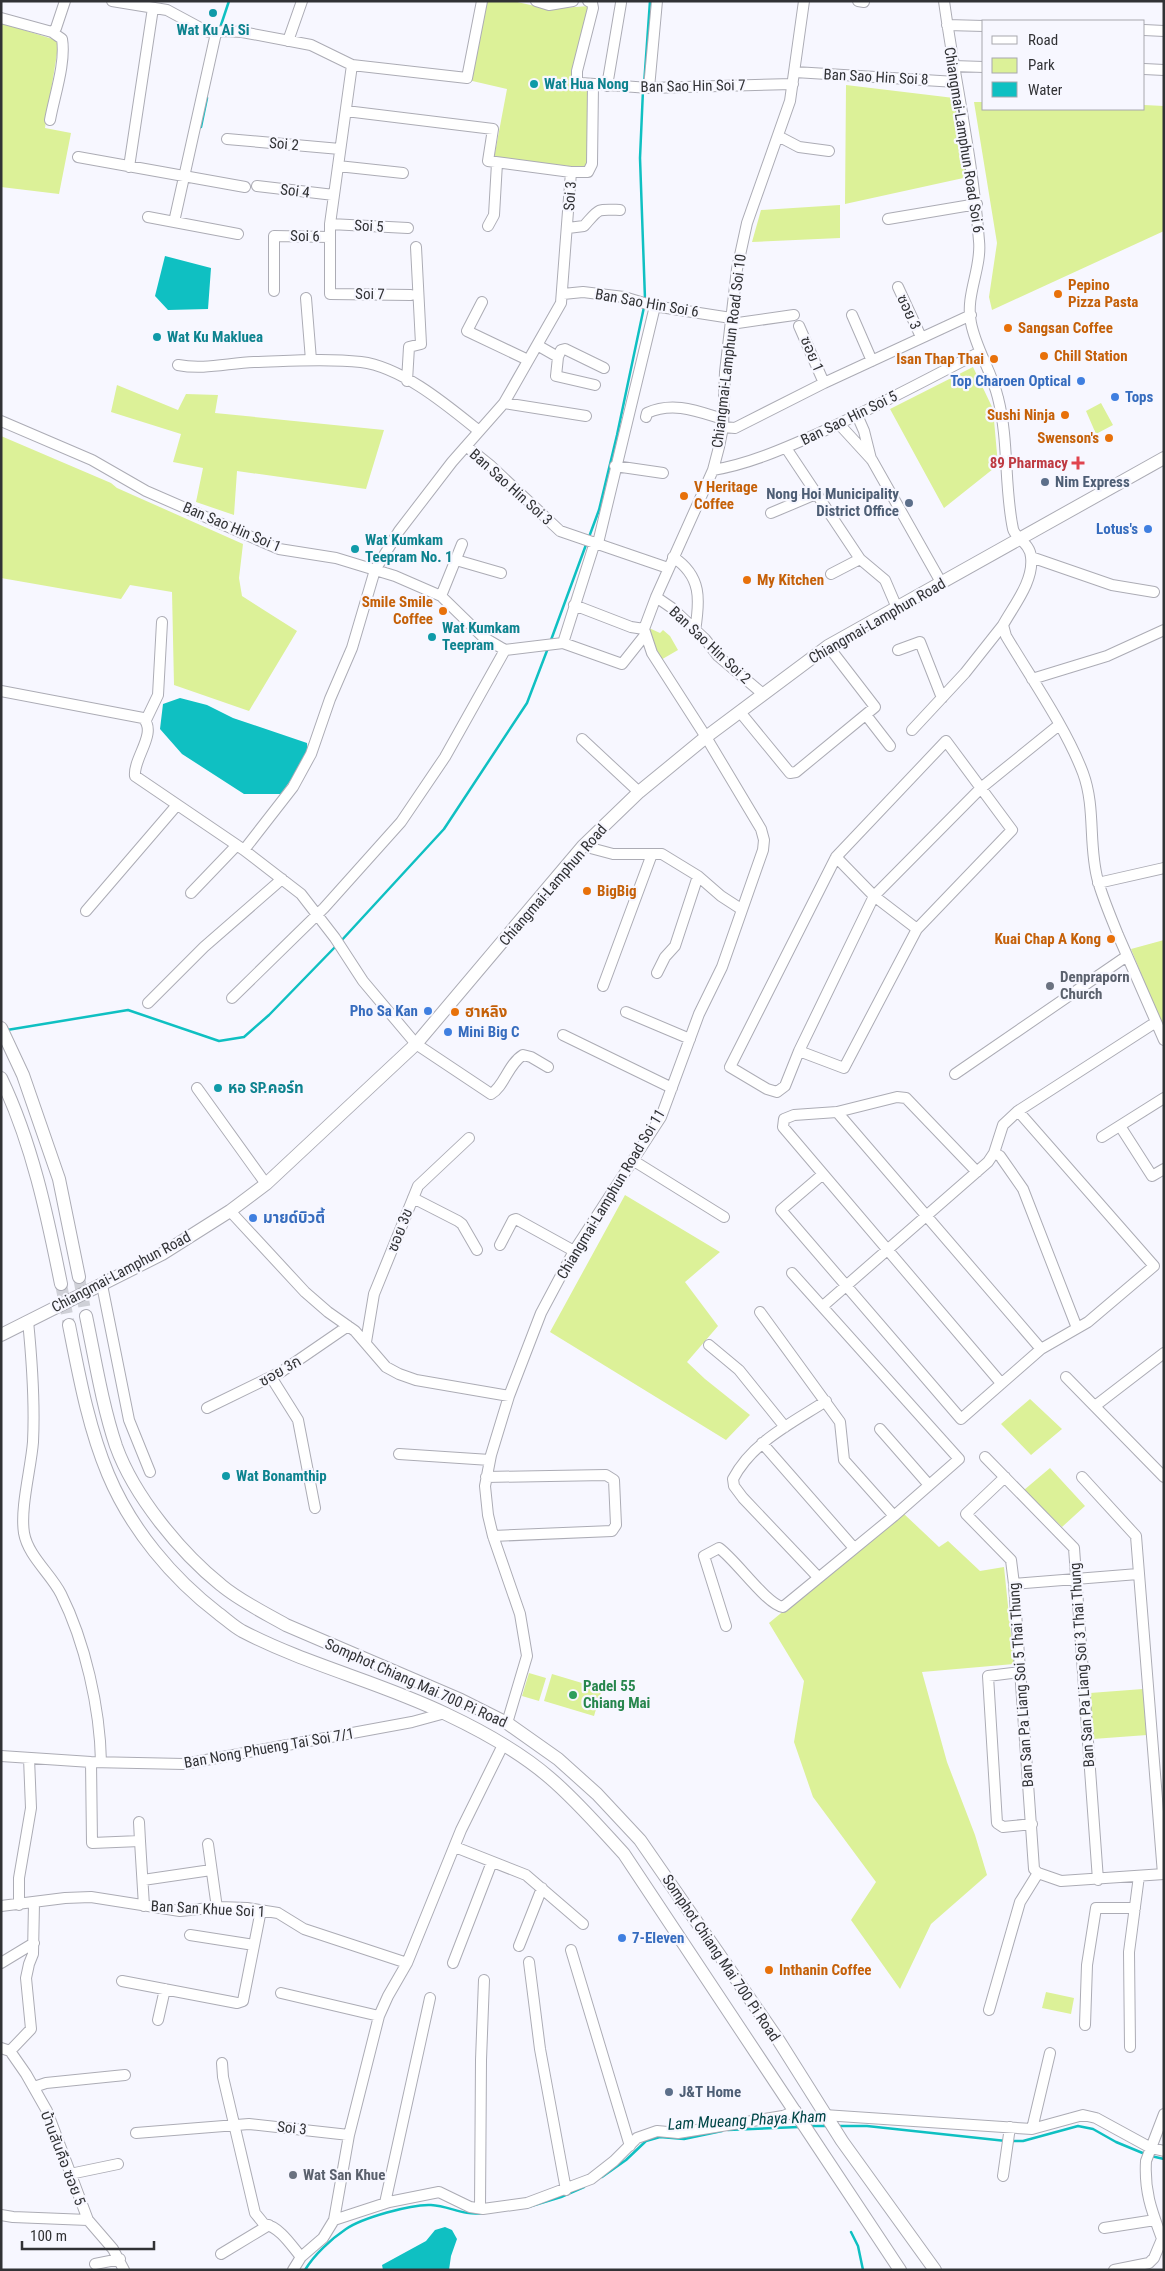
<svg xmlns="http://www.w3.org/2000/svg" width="1165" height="2271" viewBox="0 0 1165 2271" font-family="'Roboto Condensed','Noto Sans Thai',sans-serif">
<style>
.green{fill:#dcf198}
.water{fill:#0fc0c2}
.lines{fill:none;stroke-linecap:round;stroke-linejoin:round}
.stream{stroke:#0fc0c2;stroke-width:2.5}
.major-tunnel{stroke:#cfd0d7;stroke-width:12;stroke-dasharray:12 6;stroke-linecap:butt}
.minor-casing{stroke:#acacb5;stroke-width:12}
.major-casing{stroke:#acacb5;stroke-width:14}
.minor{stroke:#fff;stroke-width:10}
.major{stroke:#fff;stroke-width:12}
.culture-dot{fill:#0f9aa8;stroke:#f7f7ff;stroke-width:2}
.food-dot{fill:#e8710a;stroke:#f7f7ff;stroke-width:2}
.shop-dot{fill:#3f7fe0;stroke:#f7f7ff;stroke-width:2}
.health-dot{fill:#e0444e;stroke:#f7f7ff;stroke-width:2}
.service-dot{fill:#5c6f8a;stroke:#f7f7ff;stroke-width:2}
.worship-dot{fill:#6b7280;stroke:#f7f7ff;stroke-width:2}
.leisure-dot{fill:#2e9e5b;stroke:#f7f7ff;stroke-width:2}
.labels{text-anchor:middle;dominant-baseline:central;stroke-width:4.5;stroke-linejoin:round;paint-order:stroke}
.culture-label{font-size:15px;font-weight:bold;fill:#0d838f;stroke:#f7f7ff;text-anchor:start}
.street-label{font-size:15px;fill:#313235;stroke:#f7f7ff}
.food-label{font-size:15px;font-weight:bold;fill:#c56008;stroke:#f7f7ff;text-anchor:start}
.shop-label{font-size:15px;font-weight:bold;fill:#366cbe;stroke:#f7f7ff;text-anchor:start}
.health-label{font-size:15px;font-weight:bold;fill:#be3a42;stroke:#f7f7ff;text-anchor:end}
.service-label{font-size:15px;font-weight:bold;fill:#4e5e75;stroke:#f7f7ff;text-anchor:start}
.worship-label{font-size:15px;font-weight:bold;fill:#5b616d;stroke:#f7f7ff;text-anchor:start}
.leisure-label{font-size:15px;font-weight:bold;fill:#27864d;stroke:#f7f7ff;text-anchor:start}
.water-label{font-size:16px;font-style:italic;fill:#004647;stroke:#f7f7ff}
</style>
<rect width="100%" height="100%" fill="#f7f7ff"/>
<path class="green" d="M485 1H513L548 9 589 6 573 80 590 88 587 168 494 158 507 89 468 80Z
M1 23 59 41 45 128 71 133 59 194 1 187Z
M846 85 954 98 968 177 845 204Z
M974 102H984V109H1144V105L1164 106V231L992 310 989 297 997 243Z
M840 205V238L752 242 761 210Z
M973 367 993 409 998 465 944 508 890 409Z
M117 385 178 410 186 394 218 395 215 413 384 430 366 489 237 471 234 515 196 502 203 468 173 462 181 434 111 412Z
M1101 403 1113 425 1096 434 1086 411Z
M1 436 111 483 117 488 243 544 239 578 242 596 297 631 249 711 174 685 172 592 130 585 121 599 1 578Z
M649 628 660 633 663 630 670 636 678 650 659 661 645 643Z
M1164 940V1030L1131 949Z
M625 1195 720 1252 685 1282 718 1326 687 1362 705 1379 750 1415 726 1440 550 1332Z
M1030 1399 1062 1429 1031 1455 1001 1424Z
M1050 1468 1085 1506 1062 1527 1024 1490Z
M903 1513 939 1547 948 1541 980 1571 1004 1567 1014 1664 922 1672 947 1762 975 1835 987 1875 931 1924 900 1989 851 1920 876 1882 813 1797 794 1742 804 1681 769 1623Z
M529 1673 546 1678 539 1701 522 1696Z
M552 1674 602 1689 594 1716 544 1701Z
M1143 1689 1147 1735 1093 1739 1090 1693Z
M1046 1992 1074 1998 1071 2014 1042 2008Z"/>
<path class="water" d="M165 256 211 268 208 309 168 310 155 296Z
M180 698 207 705 233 718 307 743 308 755 281 794H244L182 754 160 729 163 704Z
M445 2227 452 2230 457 2239 451 2256 449 2270H383L382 2265 426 2241 435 2230Z"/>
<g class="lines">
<path class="stream" d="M220 28 229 1
M644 85 650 1
M643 90 640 158 645 299
M201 127 207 98
M589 537 599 510 617 435 644 307
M551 640 587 542
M341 941 444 829 527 703 548 648
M7 1030 128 1010 219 1041 244 1037 269 1015 337 945
M810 2126H827
M837 2126H867L1006 2141
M728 2130 799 2127
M1012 2141H1023L1078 2126 1093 2129 1116 2142 1145 2154
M1151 2156 1164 2159
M602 2177 626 2160 646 2141 660 2137 684 2139 722 2131
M528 2207 561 2197 584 2187
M851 2232 858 2246 863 2270
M305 2270C314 2255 331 2239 346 2229 362 2218 411 2204 431 2205 450 2206 463 2216 483 2213"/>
<path class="major-tunnel" d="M79 1277 86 1316
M61 1284 69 1325"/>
<defs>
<path id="minor" d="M112 1 167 10 206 31 216 33 223 31 242 32 311 45 352 65 467 78 482 1
M536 1 549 5 573 1
M588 1 592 3 593 8 577 71V80L581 83 649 88 793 84
M858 1 864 2
M944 1C955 81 973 160 979 241 982 268 965 295 971 323 976 349 992 372 998 398 1009 441 1004 486 1013 529 1015 538 1030 543 1031 557 1034 581 1014 605 1003 625L1006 636C1031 678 1066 728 1083 773 1096 808 1088 846 1098 881 1103 899 1111 917 1118 935 1133 970 1149 1005 1164 1040
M1 18 52 32 56 28 65 1
M947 25 984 26
M1144 30 1164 31
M288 41 302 1
M352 65 330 224V294L411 295
M953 66 984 67
M1144 69 1164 70
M795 72 956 82
M607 86 621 3
M649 88 657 1
M346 111 493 129 488 161 571 172
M50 120C54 97 66 63 62 39L52 32
M778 136 799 147 829 151
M227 139 340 149
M78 157 245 187
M338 166 403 173
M129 167 153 8
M257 186 334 195
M148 217 238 234
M888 219 977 204
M174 222 216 33
M330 224 408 228
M488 226 494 215 497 163
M568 228 584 226C600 208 596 209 620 210
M898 287 921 337
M274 291V236L330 237
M563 294 583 292 624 297 654 306 731 318
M306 298 311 360
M482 302 467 331 528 360
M852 315 872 361
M731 324 794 315
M799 326 824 383
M537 345 558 357 556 376 595 385
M558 357 561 350 565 349 604 368
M178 365C204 370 228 363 254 362 289 361 326 358 361 362 402 367 448 406 479 431
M407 381 409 347 421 344 416 247
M504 403 586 416
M857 415 864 431 871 459
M646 417 647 413C673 401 697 411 723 419
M1 421 92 460 146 491 279 549 336 558 395 576 441 596 483 637 505 650 563 643 622 664 645 635
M839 424 872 460 942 584
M723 427 735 428 824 383 971 315
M466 446 491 466 560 531 668 568
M786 448 860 559 885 580 897 608
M615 466 663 473
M713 470C749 464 783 449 817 434 872 409 926 380 980 352
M771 513 816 494
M598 543 655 306
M673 557C702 576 700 600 695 631
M1031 557 1112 585 1154 592
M456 560 501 573
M831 574 860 559
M441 596 462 544
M656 597 672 608 705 639 718 656 763 694
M574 605 631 627 644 629
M563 643 595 542
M898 650 920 642 942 698
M1032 679 1107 656 1164 630
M1 691 143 718C158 733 133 758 135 776L244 850 301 894 335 938 363 981 416 1044 491 1094C504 1087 508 1064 523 1055L531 1057 548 1067
M740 712 790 773 796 772 875 707 828 646
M866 715 890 746
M146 720 158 695 162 622
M912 730 965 673 1003 625
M582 739 639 792
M583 846 613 854H662L698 876 721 896 741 909
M244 850 293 787 311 754 330 699 352 648 375 570 399 531 452 462 504 403 561 303 571 172H588L592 164 593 85
M836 857 874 896 917 929
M1098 883 1164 868
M191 893 237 845
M86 911 177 805
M657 973 665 957 675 946 698 876
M603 986 652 854
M232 998 324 908 401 822 445 757 505 650
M148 1003 204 947 282 879
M626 1012 690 1039
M563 1035 672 1088
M799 1051 844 1068 917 929 1012 830 946 741 836 857 730 1067 767 1089 777 1092 785 1086 799 1051 874 896 981 788 1059 725
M955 1074 1127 956
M197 1088 266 1184
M837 1112 1041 1349
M1120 1126 1152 1176 1164 1169
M1102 1137 1164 1098
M994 1153 1000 1156 1023 1189 1077 1328
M634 1161 724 1217
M977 1172 906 1098 897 1097 837 1112 794 1115 784 1119 783 1127 1001 1383
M823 1174 781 1210 961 1419 1041 1349 1088 1322 1154 1266 1018 1111
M413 1198 458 1221 462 1224 477 1250
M230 1211 305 1292 328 1312 355 1331 386 1367 399 1374 416 1380 509 1396
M500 1245 513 1220 516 1219 574 1251
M102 1285 129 1420 150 1472
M823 1306 988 1162 994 1153 1003 1125 1018 1111 1156 1022
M760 1312 840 1422 844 1460 894 1516
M28 1321C32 1361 35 1402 33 1442 31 1468 20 1508 24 1533 28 1556 51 1574 61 1594 85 1642 100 1708 101 1762
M366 1342 374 1294 418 1186 469 1138
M709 1345 739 1370 785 1427
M271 1377 298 1420 315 1508
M1066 1377 1164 1477
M1095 1406 1164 1353
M207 1408 281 1372 348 1326
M880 1429 929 1485
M762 1443 854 1548
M399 1454 490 1460
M985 1457 1074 1548 1098 1880
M486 1477 606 1475 614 1480 616 1525 612 1531 493 1536
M1005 1477 966 1514 1011 1560 1014 1584 1034 1869 1038 1873
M1082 1477 1136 1536 1163 1874
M818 1577 743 1498 734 1486 733 1479C752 1442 792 1423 826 1401
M1014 1584 1138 1574
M726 1626 704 1556 719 1548C736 1560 767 1605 783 1607L894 1516 959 1459 792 1273
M1020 1672 988 1676 997 1823 1003 1827 1032 1824
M507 1723 527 1656 520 1614 493 1536 488 1515 485 1486 491 1455 509 1396 541 1313 574 1251 661 1117 699 1014 722 967 763 850 764 840 761 829 706 737 652 653 644 629 656 597 713 470 719 447 723 427 725 372 737 269 747 223 790 101 804 1
M1 1756 91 1762 184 1764 412 1722 445 1713
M91 1762 92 1843 140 1841 144 1906
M139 1822 140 1841
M208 1844 217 1908
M455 1847 526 1875 583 1924
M1038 1873 1061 1881 1164 1874
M143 1880 211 1870
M19 1905V1878L31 1808 29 1758
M1 1906 65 1898 91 1897 180 1911 220 1907 247 1908 278 1913 304 1929 407 1963
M190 1935 254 1945
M519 1946 542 1888
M571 1950 630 2146
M529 1962 540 2049 566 2190
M1 1963 34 1943
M453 1963 492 1862
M122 1981 237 2003 243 2001 261 1910
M281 1993 379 2016
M989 2010 1020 1902 1038 1873
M158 2020 165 1989
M1085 2025 1087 1965 1096 1908H1135
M1130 2047 1129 1952 1139 1876
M1 2048 10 2051 26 2074 47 2111 88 2220 113 2249 124 2270
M10 2051 31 2029 26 1978 29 1964 33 1954 34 1903
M222 2063 223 2077 255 2213 264 2224C280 2227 291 2245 301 2257
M34 2087 46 2083 125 2075
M1164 2114 1146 2161C1144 2194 1153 2214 1164 2244
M824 2115 1032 2129 1083 2115 1096 2118 1151 2148 1164 2151
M1032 2129 1050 2053
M136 2133 249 2124 349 2135
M70 2174 118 2164
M1003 2176 1010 2127
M385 2203 430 1998
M480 2208 481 2060 484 1980
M1 2215 13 2217 88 2220
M334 2220 389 2202 439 2192 470 2207 483 2209 527 2203 591 2179 614 2161 637 2138 657 2131 678 2133 783 2116 796 2111
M1104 2228 1155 2220
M221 2254 269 2225
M95 2264 120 2259
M293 2270 301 2257 323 2238 334 2220 349 2135 379 2016 388 1996 407 1963 461 1830 503 1745
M1114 2270 1149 2263 1154 2258 1162 2239"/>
<path id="major" d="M1 1028 23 1075 59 1179 79 1277
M1 1078C32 1143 47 1214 61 1284
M86 1316C95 1359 102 1404 116 1446 134 1496 180 1552 221 1585 240 1601 265 1613 286 1625L461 1700 507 1723 558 1759 597 1794 640 1840 779 2041 842 2141 935 2270
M69 1325C79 1375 88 1426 108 1474 131 1529 172 1578 219 1614 226 1619 233 1626 242 1631 307 1665 380 1682 446 1714 482 1731 520 1752 550 1778 577 1801 600 1828 624 1854L900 2270
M1 1335 162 1254 230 1211 266 1184 416 1044 583 846 639 792 706 737 828 646 1164 458"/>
</defs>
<use href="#minor" class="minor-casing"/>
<use href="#major" class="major-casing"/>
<use href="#minor" class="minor"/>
<use href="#major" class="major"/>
</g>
<g class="culture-dot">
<circle cx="213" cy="13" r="5"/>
<circle cx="534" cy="84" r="5"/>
<circle cx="157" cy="337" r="5"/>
<circle cx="355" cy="549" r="5"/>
<circle cx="432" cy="637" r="5"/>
<circle cx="218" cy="1088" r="5"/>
<circle cx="226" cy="1476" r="5"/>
</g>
<g class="food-dot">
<circle cx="1058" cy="294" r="5"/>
<circle cx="1008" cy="328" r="5"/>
<circle cx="1044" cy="356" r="5"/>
<circle cx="994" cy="359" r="5"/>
<circle cx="1065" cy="415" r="5"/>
<circle cx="1109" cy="438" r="5"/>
<circle cx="684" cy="496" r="5"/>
<circle cx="747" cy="580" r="5"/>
<circle cx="443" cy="611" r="5"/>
<circle cx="587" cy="891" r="5"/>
<circle cx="1111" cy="939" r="5"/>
<circle cx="455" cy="1012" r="5"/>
<circle cx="769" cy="1970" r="5"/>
</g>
<g class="shop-dot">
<circle cx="1081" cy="381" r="5"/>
<circle cx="1115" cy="397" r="5"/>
<circle cx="1148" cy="529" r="5"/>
<circle cx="428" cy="1011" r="5"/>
<circle cx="448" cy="1032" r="5"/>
<circle cx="253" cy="1218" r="5"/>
<circle cx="622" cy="1938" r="5"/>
</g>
<path class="health-dot" d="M1075.5 455.5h5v5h5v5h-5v5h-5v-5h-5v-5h5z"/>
<g class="service-dot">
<circle cx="1045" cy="482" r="5"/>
<circle cx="909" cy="503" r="5"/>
<circle cx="669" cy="2092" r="5"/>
</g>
<g class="worship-dot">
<circle cx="1050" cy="986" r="5"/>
<circle cx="293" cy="2175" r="5"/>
</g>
<circle class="leisure-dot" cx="573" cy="1695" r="5"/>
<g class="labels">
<g class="culture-label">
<text x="213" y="30" text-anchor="middle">Wat Ku Ai Si</text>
<text x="544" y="84">Wat Hua Nong</text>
<text x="167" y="337">Wat Ku Makluea</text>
<text x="365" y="540">Wat Kumkam<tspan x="365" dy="17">Teepram No. 1</tspan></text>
<text x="442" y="628">Wat Kumkam<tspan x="442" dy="17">Teepram</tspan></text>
<text x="228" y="1088">หอ SP.คอร์ท</text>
<text x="236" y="1476">Wat Bonamthip</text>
</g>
<g class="street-label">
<text transform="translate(876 77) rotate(3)">Ban Sao Hin Soi 8</text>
<text transform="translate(693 86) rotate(-1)">Ban Sao Hin Soi 7</text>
<text transform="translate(964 140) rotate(81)">Chiangmai-Lamphun Road Soi 6</text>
<text transform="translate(284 144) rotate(5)">Soi 2</text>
<text transform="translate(295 191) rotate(7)">Soi 4</text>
<text transform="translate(570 196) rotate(-86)">Soi 3</text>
<text transform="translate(369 226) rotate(3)">Soi 5</text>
<text transform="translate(305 236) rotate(1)">Soi 6</text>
<text transform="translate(370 294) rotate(1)">Soi 7</text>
<text transform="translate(647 303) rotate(10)">Ban Sao Hin Soi 6</text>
<text transform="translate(909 312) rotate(65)">ซอย 3</text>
<text transform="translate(729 351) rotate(-83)">Chiangmai-Lamphun Road Soi 10</text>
<text transform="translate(812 354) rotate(67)">ซอย 1</text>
<text transform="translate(849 418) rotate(-26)">Ban Sao Hin Soi 5</text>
<text transform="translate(511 487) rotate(42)">Ban Sao Hin Soi 3</text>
<text transform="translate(232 527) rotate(23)">Ban Sao Hin Soi 1</text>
<text transform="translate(877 621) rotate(-30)">Chiangmai-Lamphun Road</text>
<text transform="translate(710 645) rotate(43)">Ban Sao Hin Soi 2</text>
<text transform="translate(553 885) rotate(-49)">Chiangmai-Lamphun Road</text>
<text transform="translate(611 1194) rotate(-59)">Chiangmai-Lamphun Road Soi 11</text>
<text transform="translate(400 1230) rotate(-69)">ซอย 3ข</text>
<text transform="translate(121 1272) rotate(-28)">Chiangmai-Lamphun Road</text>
<text transform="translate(280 1371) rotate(-30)">ซอย 3ก</text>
<text transform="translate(1082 1665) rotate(-94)">Ban San Pa Liang Soi 3 Thai Thung</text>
<text transform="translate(416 1683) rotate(24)">Somphot Chiang Mai 700 Pi Road</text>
<text transform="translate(1021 1685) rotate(-94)">Ban San Pa Liang Soi 5 Thai Thung</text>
<text transform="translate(269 1748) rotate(-10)">Ban Nong Phueng Tai Soi 7/1</text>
<text transform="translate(208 1909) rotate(3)">Ban San Khue Soi 1</text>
<text transform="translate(721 1958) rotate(56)">Somphot Chiang Mai 700 Pi Road</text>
<text transform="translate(292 2128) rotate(6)">Soi 3</text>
<text transform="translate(63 2158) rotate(69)">บ้านสันคือ ซอย 5</text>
</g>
<g class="food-label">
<text x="1068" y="285">Pepino<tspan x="1068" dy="17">Pizza Pasta</tspan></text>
<text x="1018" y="328">Sangsan Coffee</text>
<text x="1054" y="356">Chill Station</text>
<text x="984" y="359" text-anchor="end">Isan Thap Thai</text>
<text x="1055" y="415" text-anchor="end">Sushi Ninja</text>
<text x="1099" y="438" text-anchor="end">Swenson's</text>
<text x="694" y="487">V Heritage<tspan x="694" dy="17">Coffee</tspan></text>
<text x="757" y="580">My Kitchen</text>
<text x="433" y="602" text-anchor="end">Smile Smile<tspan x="433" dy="17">Coffee</tspan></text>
<text x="597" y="891">BigBig</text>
<text x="1101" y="939" text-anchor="end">Kuai Chap A Kong</text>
<text x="465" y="1012">ฮาหลิง</text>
<text x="779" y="1970">Inthanin Coffee</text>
</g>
<g class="shop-label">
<text x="1071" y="381" text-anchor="end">Top Charoen Optical</text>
<text x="1125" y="397">Tops</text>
<text x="1138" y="529" text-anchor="end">Lotus's</text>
<text x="418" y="1011" text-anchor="end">Pho Sa Kan</text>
<text x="458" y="1032">Mini Big C</text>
<text x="263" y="1218">มายด์บิวตี้</text>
<text x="632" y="1938">7-Eleven</text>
</g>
<g class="health-label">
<text x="1068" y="463">89 Pharmacy</text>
</g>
<g class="service-label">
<text x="1055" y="482">Nim Express</text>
<text x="899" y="494" text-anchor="end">Nong Hoi Municipality<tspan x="899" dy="17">District Office</tspan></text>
<text x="679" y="2092">J&amp;T Home</text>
</g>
<g class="worship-label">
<text x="1060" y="977">Denpraporn<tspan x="1060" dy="17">Church</tspan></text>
<text x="303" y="2175">Wat San Khue</text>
</g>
<g class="leisure-label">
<text x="583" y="1686">Padel 55<tspan x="583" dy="17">Chiang Mai</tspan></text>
</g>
<g class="water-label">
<text transform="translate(747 2120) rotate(-3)">Lam Mueang Phaya Kham</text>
</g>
</g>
<rect width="1165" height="2271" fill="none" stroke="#313235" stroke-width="5"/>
<rect x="982" y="20" width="162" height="90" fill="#f7f7ff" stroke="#a8a8ae"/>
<rect x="992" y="36" width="25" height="8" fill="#ffffff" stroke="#a8a8ae"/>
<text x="1028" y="45" font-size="15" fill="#313235">Road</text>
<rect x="992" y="58" width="25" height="15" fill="#dcf198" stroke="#a8a8ae"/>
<text x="1028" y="70" font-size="15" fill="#313235">Park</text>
<rect x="992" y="82" width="25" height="15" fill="#0fc0c2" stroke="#a8a8ae"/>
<text x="1028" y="95" font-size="15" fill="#313235">Water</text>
<path d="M22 2241v8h132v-8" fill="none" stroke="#313235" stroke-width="2.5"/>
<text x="30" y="2241" font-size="15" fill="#313235" stroke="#f7f7ff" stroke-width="4" paint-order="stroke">100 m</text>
</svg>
